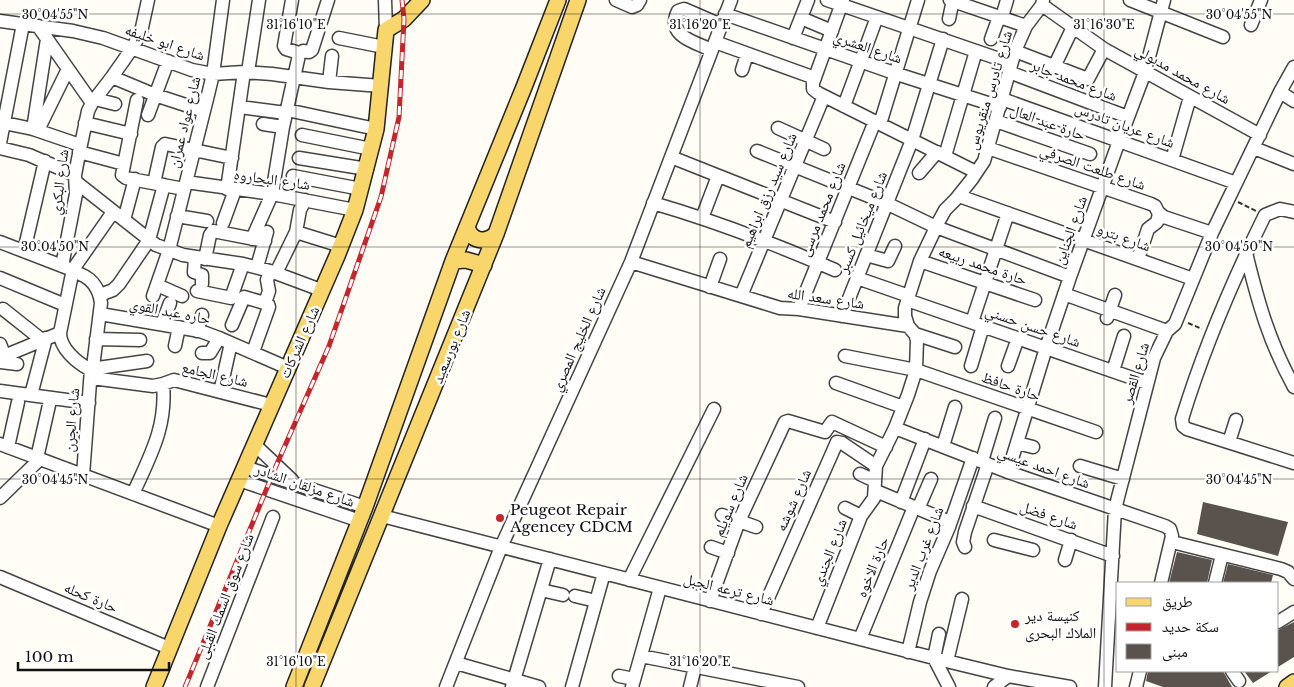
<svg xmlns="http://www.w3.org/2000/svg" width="1294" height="687" viewBox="0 0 1294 687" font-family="'Libre Baskerville','Noto Naskh Arabic',serif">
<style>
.building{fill:#5a524d}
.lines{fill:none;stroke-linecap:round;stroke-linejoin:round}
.minor-casing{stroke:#444;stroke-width:15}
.major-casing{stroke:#222;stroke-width:18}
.path{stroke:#333;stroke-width:2;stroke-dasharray:5 2.5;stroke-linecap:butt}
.minor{stroke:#fff;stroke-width:12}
.major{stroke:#f9d66b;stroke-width:15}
.rail-casing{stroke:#c4262e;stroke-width:5}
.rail{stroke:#fff;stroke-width:3;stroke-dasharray:9;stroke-linecap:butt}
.ticks{fill:none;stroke:#111;stroke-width:1;stroke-opacity:0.45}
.poi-dot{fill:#c4262e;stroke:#fff;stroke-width:2}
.labels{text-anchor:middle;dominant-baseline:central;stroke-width:5;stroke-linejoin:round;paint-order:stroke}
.street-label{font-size:15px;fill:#111;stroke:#fff}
.poi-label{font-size:15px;fill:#111;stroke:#fff;text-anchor:start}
.ticks-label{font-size:12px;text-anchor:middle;fill:#111;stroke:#fff;stroke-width:5;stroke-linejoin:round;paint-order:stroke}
</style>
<rect width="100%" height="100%" fill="#fffdf5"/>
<path class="building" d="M1203 502 1288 522 1278 556 1197 534Z
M1177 552 1212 560 1207 583H1169Z
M1228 564 1273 575 1271 583H1223Z
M1294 622V657L1278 667V630Z
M1148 671H1223L1232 687H1163L1146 681Z
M1244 671H1272L1253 683Z"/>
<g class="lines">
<defs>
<path id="minor" d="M292 0 284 46 286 49 296 52 299 55
M385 0 386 30
M616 0 632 7 637 5 640 0
M827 0 1011 63
M843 0 813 83V89L818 93 976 172
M950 0 1026 26
M1130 0 1223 37
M1042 5 1104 49 1260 135
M725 14 897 74 1000 107
M1002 17 1007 0
M801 18 832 31
M949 19 953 0
M0 21 73 31 103 38 192 70 213 74 244 72 272 74 329 82 381 86
M1251 25 1261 0
M38 26 92 103
M339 38 384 47
M793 38 808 0
M991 39 999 17
M715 42 815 78
M712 50C694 42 666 36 678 11L684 9 721 25
M1015 51 1088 79 1104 49
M1054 67 1073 27
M742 70 747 54
M248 72 259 0
M1009 72 1128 117
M112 77 155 95 204 111
M329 82 332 56
M1280 92 1294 101
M95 99 115 104
M1002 99 1236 183
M137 100 122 175 126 178 184 189
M844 106 877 17
M240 107 286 113
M287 110 376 129
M148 115 168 61
M996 121 1090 154
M0 122 33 129 80 145
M85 123 131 134
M263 124 283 127
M880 124 918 0
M778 128 824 149
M33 129 47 39
M38 130 68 69
M302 135 371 149
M0 143 23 24
M0 148 29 155 75 175
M988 148 1151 204 1155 206 1158 212 1164 217 1212 233
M1254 148 1294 164
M757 151 886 203 936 227 1070 277
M79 152 124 164
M945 156 976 51
M671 157 835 222
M299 158 367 169
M1172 160 1190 97
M919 173 937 152
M293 176 361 189
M76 182 156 245 183 255 243 264 270 271 321 290
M186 182 272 194 355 210
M154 183 162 147 165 144 232 158
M227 189 244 72
M959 196 1193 279
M653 203C715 221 775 244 835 270
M1294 212 1280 209 1265 215C1232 282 1204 347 1182 419L1183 426 1187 429 1294 463
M177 216 207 221
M702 218 718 176
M124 220 135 179
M223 223 235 190
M296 232 341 246
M252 239 272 194 283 127 299 55 303 51 309 52 312 50 328 0
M0 242 70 269
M24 251 45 161
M1246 253C1258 302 1269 342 1294 387
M866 255 888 261 895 246
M195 257 194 272 202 275V284
M205 259 210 235 213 231 265 241
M1138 259 1148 229 1157 222 1159 214
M920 261 1035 300
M631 262 780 308 799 309 908 326
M62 266 76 194 75 175 78 159 88 111 92 103 112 77 133 47 141 32 148 0
M257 267 267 232
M74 272C90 276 99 287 101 303L93 367 89 369C76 362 60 348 60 333L72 274Z
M75 272 76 265 113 212
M276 273 296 232 300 210 305 200
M0 278 65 305
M857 278 909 296
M157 285 182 296
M710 287 720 259
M197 291 231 298 243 264
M1064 294 1167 331
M100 295 113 290 119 284 149 240 164 185
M153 296 169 250 207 99 213 74 223 0
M741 296 824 96
M907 300 1147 383
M265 303 269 291 267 280 270 271
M3 309 42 340
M799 309 875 121
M100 314 200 331 219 338 288 368
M842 316 912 140 943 39
M1107 318 1115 295
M972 322 1008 213
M162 324 170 303
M232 325 244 297 268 304 269 307 253 352
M197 331 202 315
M915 334 955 347
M96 339 140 340
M0 344 5 357
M175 346 179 327
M202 353H210L219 338
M845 356 916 370 1096 432
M0 361 9 354 60 333
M0 362 17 364
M971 366 983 326
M1008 366 1018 338
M1113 371 1124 336
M92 378 153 386 163 384 174 380 271 405
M836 383 903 407
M0 391 89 403
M220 392 231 343
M31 395 46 338
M895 428 1008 472 1165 526 1170 529 1172 536 1161 583
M1229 442 1236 420
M1017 443 1033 447
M0 444 219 526
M254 444 292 480
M943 446 955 407
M8 447 18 402
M37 458 49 405
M982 461 995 418
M1080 466 1123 479
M245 467 365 507
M1008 472 1046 348 1070 277 1119 141 1145 72 1164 0
M860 474 875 481
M83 475 91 369 147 361
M239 480 360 521
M876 491 950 522
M133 494C150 456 167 427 163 384
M0 498 40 459
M901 502 925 439
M973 506 1113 556
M845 508 861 516
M918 509 931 479
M722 515 756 527
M382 516 934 658 1008 676 1070 687
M994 540 1033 550
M1172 542 1281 569 1288 572 1294 579
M711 547 728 553
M965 547 963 542 965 532 988 464
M1065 560 1071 540
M0 577 169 648
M629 580 714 409
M1215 583 1222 555
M541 590 563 595
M575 596 596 601
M710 601 739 521 785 422 788 421 825 432 832 422 886 447
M761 614 837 442 842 443 876 466
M1278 622 1294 612
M817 628 861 516 874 498 876 466 895 428 908 395 916 370 917 340 915 334 908 326 905 316V308L920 261 939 221 945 210 956 199 972 179 984 161 1015 51 1026 26 1042 5 1043 0
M939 634 934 658 949 687
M860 639 914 507
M908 652 920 602 930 571 949 527 973 458
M641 656 798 687
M947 661 962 599
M456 663 539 687
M1232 671 1239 681
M619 676 634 679
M207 687 273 517
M446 687 501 547 631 262 731 0
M512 687 550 559
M572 687 604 573
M632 687 660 588
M690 687 695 667
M994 687 1008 676
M1105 687 1115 509 1154 358 1167 331 1175 324 1212 233 1280 92 1294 67
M1136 687 1140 671"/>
<path id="major" d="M467 227C471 241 485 244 496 234
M453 261 466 260 484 265
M154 687 219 526 337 256 355 210 376 129 386 30 404 19 422 0
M294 687 365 507 453 261 524 87 558 0
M312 687 496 234 578 0
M1287 687 1294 682"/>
</defs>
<use href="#minor" class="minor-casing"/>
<use href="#major" class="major-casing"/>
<path class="path" d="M1238 202 1256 211
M1188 323 1202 329"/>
<use href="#minor" class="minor"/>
<use href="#major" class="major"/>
<defs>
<path id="rail" d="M185 687 276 466 329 346 381 197 399 117 404 19 402 0"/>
</defs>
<use href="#rail" class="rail-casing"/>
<use href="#rail" class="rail"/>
</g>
<path class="ticks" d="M296 0V687M700 0V687M1104 0V687M0 14H1294M0 247H1294M0 479H1294"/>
<g class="poi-dot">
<circle cx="500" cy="518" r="5"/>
<circle cx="1015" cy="624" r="5"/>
</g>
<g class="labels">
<g class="street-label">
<text transform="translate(165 42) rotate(19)">شارع ابو خليفه</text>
<text transform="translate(868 47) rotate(19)">شارع العشري</text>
<text transform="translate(1183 74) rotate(29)">شارع محمد مدبولي</text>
<text transform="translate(1074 80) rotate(21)">شارع محمد جابر</text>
<text transform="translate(989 90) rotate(-73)">شارع تادرس منقريوس</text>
<text transform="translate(184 122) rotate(-76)">شارع عواد عمران</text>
<text transform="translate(1048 122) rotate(20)">حارة عبد العال</text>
<text transform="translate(1125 125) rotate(20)">شارع عريان تادرس</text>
<text transform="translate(1093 167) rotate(19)">شارع طلعت الصرفي</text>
<text transform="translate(272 179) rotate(8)">شارع البحاروه</text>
<text transform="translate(59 182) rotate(-83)">شارع البكري</text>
<text transform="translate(768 190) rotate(-67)">شارع سيد رزق ابراهيم</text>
<text transform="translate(822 209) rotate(-68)">شارع محمد مرسى</text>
<text transform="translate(862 222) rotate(-68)">شارع ميخائيل كسبر</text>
<text transform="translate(1070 230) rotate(-70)">شارع الجناين</text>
<text transform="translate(1124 237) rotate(20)">شارع بترو</text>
<text transform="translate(983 265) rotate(19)">حارة محمد ربيعه</text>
<text transform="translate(826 298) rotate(8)">شارع سعد الله</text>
<text transform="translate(170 311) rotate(11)">حاره عبد القوي</text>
<text transform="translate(1033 326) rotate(19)">شارع حسن حسني</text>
<text transform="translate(578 339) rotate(-66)">شارع الخليج المصري</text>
<text transform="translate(299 342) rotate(-66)">شارع الشركات</text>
<text transform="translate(451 346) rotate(-68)">شارع بورسعيد</text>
<text transform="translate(1135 373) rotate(-73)">شارع القصر</text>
<text transform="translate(215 374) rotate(13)">شارع الجامع</text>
<text transform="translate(1011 386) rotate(19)">حارة حافظ</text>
<text transform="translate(71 420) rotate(-85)">شارع الجرن</text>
<text transform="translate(1044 467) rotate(20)">شارع احمد عيسي</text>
<text transform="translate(305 485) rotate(19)">شارع مزلقان الشادر</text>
<text transform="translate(793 500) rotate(-66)">شارع شوشه</text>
<text transform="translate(730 505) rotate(-67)">شارع سويلم</text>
<text transform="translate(1049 515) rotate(19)">شارع فضل</text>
<text transform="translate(923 548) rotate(-69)">شارع غرب الدير</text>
<text transform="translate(829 552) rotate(-68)">شارع الجندي</text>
<text transform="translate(872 567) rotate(-68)">حارة الاخوه</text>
<text transform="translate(729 589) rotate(14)">شارع ترعه الجبل</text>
<text transform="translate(225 596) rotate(-69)">شارع سوق السمك القبلى</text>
<text transform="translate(91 597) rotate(23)">حارة كحله</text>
</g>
<g class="poi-label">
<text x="510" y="509">Peugeot Repair<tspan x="510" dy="17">Agencey CDCM</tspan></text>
<text x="1025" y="615">كنيسة دير<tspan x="1025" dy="17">الملاك البحرى</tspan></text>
</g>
</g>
<g class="ticks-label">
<text x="55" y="19">30°04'55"N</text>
<text x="1239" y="19">30°04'55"N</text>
<text x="296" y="29">31°16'10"E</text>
<text x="700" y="29">31°16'20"E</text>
<text x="1104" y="29">31°16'30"E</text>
<text x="55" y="251">30°04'50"N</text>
<text x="1239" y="251">30°04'50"N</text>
<text x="55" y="484">30°04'45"N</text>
<text x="1239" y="484">30°04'45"N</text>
<text x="296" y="666">31°16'10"E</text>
<text x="700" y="666">31°16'20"E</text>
</g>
<rect x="1116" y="582" width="162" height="90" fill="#ffffff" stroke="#a0a0a0"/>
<rect x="1126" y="598" width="25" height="8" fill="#f9d66b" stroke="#a0a0a0"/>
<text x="1162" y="607" font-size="15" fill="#111111">طريق</text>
<rect x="1126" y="623" width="25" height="8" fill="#c4262e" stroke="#a0a0a0"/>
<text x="1162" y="632" font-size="15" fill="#111111">سكة حديد</text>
<rect x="1126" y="644" width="25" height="15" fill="#5a524d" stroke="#a0a0a0"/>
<text x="1162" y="657" font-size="15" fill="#111111">مبنى</text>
<path d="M18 662v8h151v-8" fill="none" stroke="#111111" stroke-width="2.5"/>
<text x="25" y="662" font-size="15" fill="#111111" stroke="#ffffff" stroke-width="4" paint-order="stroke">100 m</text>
</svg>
